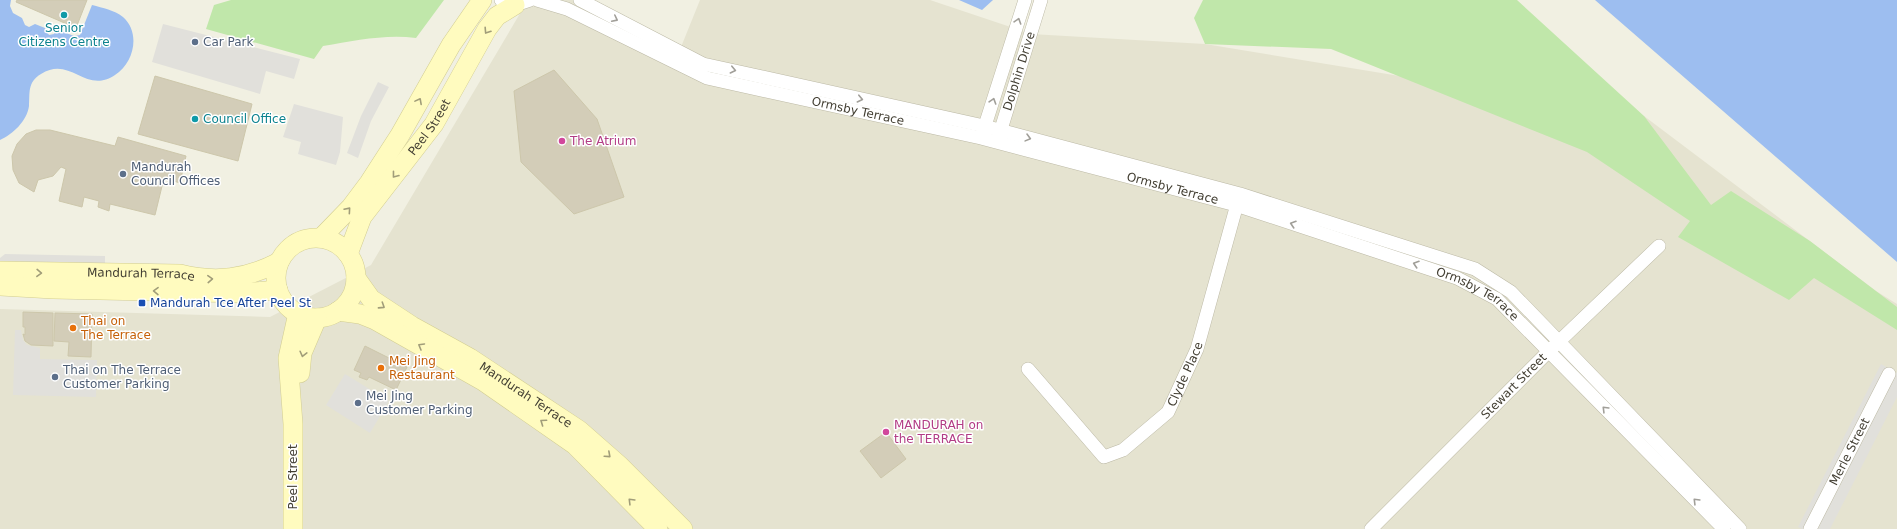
<svg xmlns="http://www.w3.org/2000/svg" width="1897" height="529" viewBox="0 0 1897 529" font-family="'DejaVu Sans',sans-serif">
<style>
.residential{fill:#e5e3d0}
.green{fill:#c0e7aa}
.parking{fill:#e1e0db}
.water{fill:#9dbef0}
.building{fill:#d3cdb8;stroke:#cdc7ab}
.lines{fill:none;stroke-linecap:round;stroke-linejoin:round}
.street-casing{stroke:#bcb9a5;stroke-width:14}
.secondary-casing{stroke:#d2cd91;stroke-width:20}
.street{stroke:#fff;stroke-width:13}
.secondary{stroke:#fffbbf;stroke-width:19}
.oneway{stroke:#a19f99}
.oneway2{stroke:#a19d79}
.culture-dot{fill:#0f9aa8;stroke:#fff;stroke-width:1.5}
.service-dot{fill:#5c6f8a;stroke:#fff;stroke-width:1.5}
.hotel-dot{fill:#d1479c;stroke:#fff;stroke-width:1.5}
.transit-dot{fill:#1a4fb4;stroke:#fff;stroke-width:1.5}
.food-dot{fill:#e8710a;stroke:#fff;stroke-width:1.5}
.labels{text-anchor:middle;dominant-baseline:central;stroke-width:3;stroke-linejoin:round;paint-order:stroke}
.culture-label{font-size:12px;fill:#0d838f;stroke:#fff}
.service-label{font-size:12px;fill:#4e5e75;stroke:#fff;text-anchor:start}
.street-label{font-size:12px;fill:#433f33;stroke:#fff}
.hotel-label{font-size:12px;fill:#b23c85;stroke:#fff;text-anchor:start}
.transit-label{font-size:12px;fill:#164399;stroke:#fff;text-anchor:start}
.food-label{font-size:12px;fill:#c56008;stroke:#fff;text-anchor:start}
</style>
<rect width="100%" height="100%" fill="#f1f0e2"/>
<path class="residential" d="M528 0H584L679 52 700 0H930L1031 34 1205 44 1644 116 1876 291 1897 304V529H0V309L270 317 371 265Z"/>
<path class="green" d="M231 0H444L416 38C384 34 355 41 323 46L314 59 206 29 214 5Z
M1203 0H1517L1644 116 1711 205 1731 191 1810 241 1897 307V330L1814 278 1789 300 1678 237 1690 221 1587 152 1331 49 1205 44 1194 18Z"/>
<path class="parking" d="M163 24 300 59 294 79 266 71 260 94 152 62Z
M378 82 389 87 371 121 358 158 347 153 361 116Z
M294 104 343 117 340 152 336 165 298 154 301 142 283 137Z
M5 254 105 256V271L0 267V258Z
M15 330H21L23 340 27 345 40 348V359L97 360 96 397 13 395Z
M1881 364 1897 373V397L1830 529H1802L1798 527Z
M345 374 389 401 370 433 326 405Z"/>
<path class="water" d="M0 0H11L10 6 13 13 22 18 25 25 29 27 35 24 45 28 49 35 54 34 56 29 74 36 80 35 92 5C103 8 114 10 123 17 141 33 134 63 115 75 85 95 71 55 41 74 27 82 30 94 29 106 27 121 13 134 0 140Z
M959 0H993L982 10Z
M1595 0H1897V262Z"/>
<path class="building" d="M17 0H87L76 28 16 2Z
M554 70 597 119 624 197 574 214 521 162 514 91Z
M155 76 252 104 238 161 138 134Z
M36 130H50L115 146 118 137 186 156 180 183 164 178 155 215 110 204 109 211 98 207 99 201 84 197 82 207 59 201 66 169 61 167 53 176 38 180 34 192 19 183 13 170 12 156 17 144 26 134Z
M23 312 53 313V346L31 345 25 341 23 334 25 335V327H23Z
M55 313 92 314 91 357 68 356 69 342 54 341Z
M365 346 407 367 396 390 369 377 367 380 359 377 361 373 354 370Z
M886 432 906 459 881 478 860 451Z"/>
<g class="lines">
<defs>
<g id="street">
<path d="M501 0 515 5 530 0"/>
<path id="s1" d="M537 0 567 9 707 78 981 138 1236 205 1457 278 1497 299 1724 529"/>
<path d="M580 0 703 64 984 126 1240 194 1475 269 1511 292 1740 529"/>
<path d="M982 135 1025 0"/>
<path id="s2" d="M998 139 1041 0"/>
<path id="s3" d="M1028 369 1104 457 1123 450 1168 412 1197 349 1239 197"/>
<path id="s4" d="M1371 529 1548 352 1659 246"/>
<path id="s5" d="M1810 529 1889 374"/>
</g>
<g id="secondary">
<path d="M321 238 351 207 369 183 400 135 451 45 482 0"/>
<circle cx="316" cy="278" r="40"/>
<path id="s6" d="M348 254 362 217 434 124 487 29 497 16 515 5"/>
<path id="s7" d="M0 271 180 274C216 283 246 279 279 262"/>
<path id="s8" d="M356 278 371 299 412 326 470 358 579 430 620 466 683 529"/>
<path d="M0 286 53 289 242 293 278 290"/>
<path d="M338 311 360 314 375 320 483 381 575 445 658 529"/>
<path d="M300 373 302 353 317 318"/>
<path d="M293 529V424L288 358 298 313"/>
</g>
</defs>
<use href="#street" class="street-casing"/>
<use href="#secondary" class="secondary-casing"/>
<use href="#street" class="street"/>
<use href="#secondary" class="secondary"/>
</g>
<defs><path id="oneway-chevron" d="M-2-3.5L2.5 0L-2 3.5" fill="none" stroke-width="1.6" stroke-linecap="round" stroke-linejoin="round"/></defs>
<g class="oneway">
<use href="#oneway-chevron" transform="translate(615 19) rotate(27)"/>
<use href="#oneway-chevron" transform="translate(1018 21) rotate(-72)"/>
<use href="#oneway-chevron" transform="translate(733 70) rotate(13)"/>
<use href="#oneway-chevron" transform="translate(860 99) rotate(13)"/>
<use href="#oneway-chevron" transform="translate(993 101) rotate(-72)"/>
<use href="#oneway-chevron" transform="translate(1028 138) rotate(15)"/>
<use href="#oneway-chevron" transform="translate(1293 224) rotate(-162)"/>
<use href="#oneway-chevron" transform="translate(1416 264) rotate(-162)"/>
<use href="#oneway-chevron" transform="translate(1605 409) rotate(-135)"/>
<use href="#oneway-chevron" transform="translate(1696 501) rotate(-135)"/>
</g>
<g class="oneway2">
<use href="#oneway-chevron" transform="translate(487 31) rotate(123)"/>
<use href="#oneway-chevron" transform="translate(419 101) rotate(-62)"/>
<use href="#oneway-chevron" transform="translate(395 175) rotate(128)"/>
<use href="#oneway-chevron" transform="translate(348 210) rotate(-49)"/>
<use href="#oneway-chevron" transform="translate(39 273) rotate(2)"/>
<use href="#oneway-chevron" transform="translate(210 279) rotate(-3)"/>
<use href="#oneway-chevron" transform="translate(156 291) rotate(-179)"/>
<use href="#oneway-chevron" transform="translate(382 306) rotate(33)"/>
<use href="#oneway-chevron" transform="translate(421 346) rotate(-150)"/>
<use href="#oneway-chevron" transform="translate(303 354) rotate(104)"/>
<use href="#oneway-chevron" transform="translate(543 422) rotate(-145)"/>
<use href="#oneway-chevron" transform="translate(608 455) rotate(42)"/>
<use href="#oneway-chevron" transform="translate(631 501) rotate(-135)"/>
</g>
<g class="culture-dot">
<circle cx="64" cy="15" r="4"/>
<circle cx="195" cy="119" r="4"/>
</g>
<g class="service-dot">
<circle cx="195" cy="42" r="4"/>
<circle cx="123" cy="174" r="4"/>
<circle cx="55" cy="377" r="4"/>
<circle cx="358" cy="403" r="4"/>
</g>
<g class="hotel-dot">
<circle cx="562" cy="141" r="4"/>
<circle cx="886" cy="432" r="4"/>
</g>
<rect class="transit-dot" x="138" y="299" width="8" height="8" rx="2"/>
<g class="food-dot">
<circle cx="73" cy="328" r="4"/>
<circle cx="381" cy="368" r="4"/>
</g>
<g class="labels">
<g class="culture-label">
<text x="64" y="28">Senior<tspan x="64" dy="14">Citizens Centre</tspan></text>
<text x="203" y="119" text-anchor="start">Council Office</text>
</g>
<g class="service-label">
<text x="203" y="42">Car Park</text>
<text x="131" y="167">Mandurah<tspan x="131" dy="14">Council Offices</tspan></text>
<text x="63" y="370">Thai on The Terrace<tspan x="63" dy="14">Customer Parking</tspan></text>
<text x="366" y="396">Mei Jing<tspan x="366" dy="14">Customer Parking</tspan></text>
</g>
<g class="street-label">
<text stroke="none"><textPath href="#s2" startOffset="71">Dolphin Drive</textPath></text>
<text stroke="none"><textPath href="#s1" startOffset="342">Ormsby Terrace</textPath></text>
<text stroke="none"><textPath href="#s6" startOffset="152">Peel Street</textPath></text>
<text stroke="none"><textPath href="#s1" startOffset="666">Ormsby Terrace</textPath></text>
<text stroke="none"><textPath href="#s7" startOffset="141">Mandurah Terrace</textPath></text>
<text stroke="none"><textPath href="#s1" startOffset="990">Ormsby Terrace</textPath></text>
<text stroke="none"><textPath href="#s3" startOffset="237">Clyde Place</textPath></text>
<text stroke="none"><textPath href="#s4" startOffset="202">Stewart Street</textPath></text>
<text stroke="none"><textPath href="#s8" startOffset="208">Mandurah Terrace</textPath></text>
<text stroke="none"><textPath href="#s5" startOffset="87">Merle Street</textPath></text>
<text transform="translate(293 477) rotate(-90)">Peel Street</text>
</g>
<g class="hotel-label">
<text x="570" y="141">The Atrium</text>
<text x="894" y="425">MANDURAH on<tspan x="894" dy="14">the TERRACE</tspan></text>
</g>
<g class="transit-label">
<text x="150" y="303">Mandurah Tce After Peel St</text>
</g>
<g class="food-label">
<text x="81" y="321">Thai on<tspan x="81" dy="14">The Terrace</tspan></text>
<text x="389" y="361">Mei Jing<tspan x="389" dy="14">Restaurant</tspan></text>
</g>
</g>
</svg>
